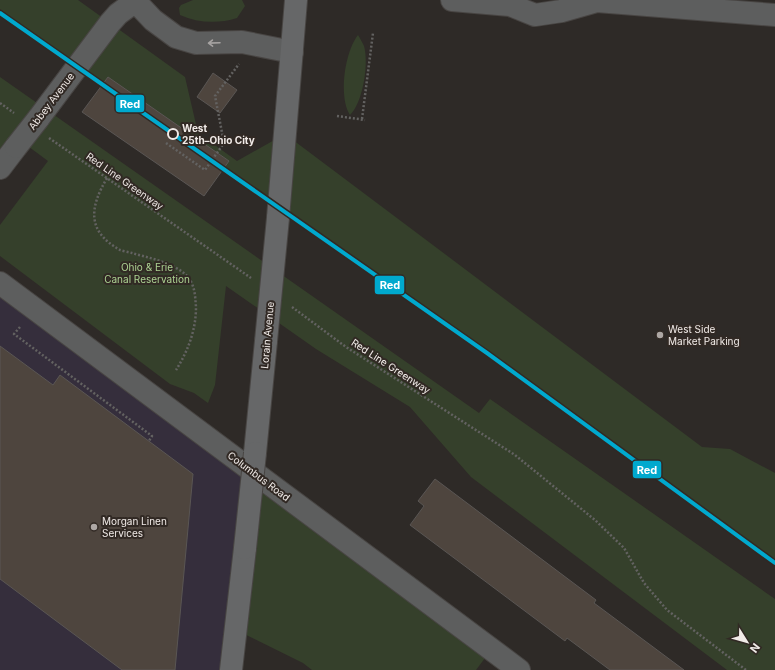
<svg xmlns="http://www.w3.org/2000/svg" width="775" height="670" viewBox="0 0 775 670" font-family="Inter,sans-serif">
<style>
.industrial{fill:#352e3c}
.green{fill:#35402b}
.building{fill:#4e453e;stroke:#5a5654}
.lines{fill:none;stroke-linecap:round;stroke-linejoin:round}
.minor-casing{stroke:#484543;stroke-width:24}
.major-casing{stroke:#484543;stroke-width:24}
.path{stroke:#636261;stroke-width:2.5;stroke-dasharray:2 2;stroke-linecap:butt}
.minor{stroke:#5d5e5e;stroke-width:22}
.major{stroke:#666768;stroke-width:22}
.minor-bridge-casing{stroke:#484543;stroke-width:24;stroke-linecap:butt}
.major-bridge-casing{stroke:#484543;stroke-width:24;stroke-linecap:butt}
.minor-bridge{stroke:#5d5e5e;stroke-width:22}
.major-bridge{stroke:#666768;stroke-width:22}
.metro-1-casing{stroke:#312924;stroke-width:7}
.metro-1{stroke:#00a9ce;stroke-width:4}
.oneway{stroke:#a7a4a3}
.stop-dot{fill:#312924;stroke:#f1ebe8;stroke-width:2}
.poi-dot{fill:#ada7a4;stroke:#312924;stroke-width:1.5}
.labels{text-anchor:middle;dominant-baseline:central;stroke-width:4;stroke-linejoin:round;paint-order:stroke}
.street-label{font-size:10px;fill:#f1ebe8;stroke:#312924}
.stop-label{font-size:10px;font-weight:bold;fill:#f1ebe8;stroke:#312924;text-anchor:start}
.park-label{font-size:10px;fill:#add393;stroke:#312924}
.poi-label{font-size:10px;fill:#f1ebe8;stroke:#312924;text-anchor:start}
.line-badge{stroke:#312924;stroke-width:1.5}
.badge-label{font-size:11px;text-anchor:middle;font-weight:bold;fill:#fff}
</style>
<rect width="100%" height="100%" fill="#2e2a27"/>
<path class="industrial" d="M0 283 254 473 231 670H0Z"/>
<path class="green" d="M0 0H78L185 77 198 133 237 161 285 134 702 447 730 449 775 473V563C521 374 260 194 0 14Z
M193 0H242L245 6 237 18C218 24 198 23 180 15L179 8 181 5Z
M358 35C360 38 362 42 364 46 369 63 363 103 350 115 338 97 345 51 358 35Z
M0 77 479 413 490 399 775 599V670H727L471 477 410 407 316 349 226 286 215 385 208 403 194 393 170 384 0 256V225L48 161 21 141 0 168Z
M254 473 491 650 476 670H312L303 663 236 630Z"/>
<path class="building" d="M213 73 237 90 220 113 197 97Z
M108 77 229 161 204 196 82 112Z
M0 346 53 385 60 375 193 474 175 670H122L0 579Z
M435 479 596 600 594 603 684 670H610L567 638 565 641 410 525 424 506 418 501Z"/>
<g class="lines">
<defs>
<path id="minor" d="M452 0 510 5 535 15 562 11 597 1 775 15
M135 1 153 20 176 37 196 43 242 42 292 52
M38 119 110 23 118 14 137 0
M0 168 16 147
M0 283 519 670"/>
<path id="major" d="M278 218 296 0
M255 453 266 341
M231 670 245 548"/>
</defs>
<use href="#minor" class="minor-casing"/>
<use href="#major" class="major-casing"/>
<path class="path" d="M0 103 14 113
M337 116 365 120
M362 119 373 33
M49 138 251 278
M166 143 205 170 224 143 215 96 239 64
M107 178C90 207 86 231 120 250 123 251 128 252 132 253 149 258 171 262 185 274 195 283 195 295 196 307 196 330 188 351 176 370
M292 307 346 347 515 455 595 520 624 548 644 583 667 610 746 670
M20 327 14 334 152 436 149 441"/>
<use href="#minor" class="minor"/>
<use href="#major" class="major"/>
<defs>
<path id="minor-bridge" d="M16 147 38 119"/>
<path id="major-bridge" d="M266 341 278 218
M245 548 255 453"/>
</defs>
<use href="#minor-bridge" class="minor-bridge-casing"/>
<use href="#major-bridge" class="major-bridge-casing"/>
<use href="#minor-bridge" class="minor-bridge"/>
<use href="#major-bridge" class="major-bridge"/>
<defs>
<path id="metro-1" d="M0 13 487 353 775 563"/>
</defs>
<use href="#metro-1" class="metro-1-casing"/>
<use href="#metro-1" class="metro-1"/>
</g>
<defs><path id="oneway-shaft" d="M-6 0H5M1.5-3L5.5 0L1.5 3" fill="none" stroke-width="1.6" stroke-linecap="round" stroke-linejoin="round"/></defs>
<use class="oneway" href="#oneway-shaft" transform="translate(214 43) rotate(178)"/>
<circle class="stop-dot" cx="173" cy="134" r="5"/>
<g class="poi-dot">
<circle cx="660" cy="335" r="4"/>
<circle cx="94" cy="527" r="4"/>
</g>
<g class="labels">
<g class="street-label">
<text transform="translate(51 101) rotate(-53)">Abbey Avenue</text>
<text transform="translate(125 181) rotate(35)">Red Line Greenway</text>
<text transform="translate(267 335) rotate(-85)">Lorain Avenue</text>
<text transform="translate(391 366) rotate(33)">Red Line Greenway</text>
<text transform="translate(259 476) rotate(37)">Columbus Road</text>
</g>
<g class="stop-label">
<text x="182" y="128">West<tspan x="182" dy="12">25th–Ohio City</tspan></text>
</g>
<g class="park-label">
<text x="147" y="267">Ohio &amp; Erie<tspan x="147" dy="12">Canal Reservation</tspan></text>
</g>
<g class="poi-label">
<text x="668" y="329">West Side<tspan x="668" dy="12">Market Parking</tspan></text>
<text x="102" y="521">Morgan Linen<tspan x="102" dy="12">Services</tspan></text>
</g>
</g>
<g class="line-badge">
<rect x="115" y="94" width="30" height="19" rx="4" fill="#00a9ce"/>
<rect x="374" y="275" width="31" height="20" rx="4" fill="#00a9ce"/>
<rect x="632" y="460" width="30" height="19" rx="4" fill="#00a9ce"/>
</g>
<g class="badge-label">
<text x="130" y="108">Red</text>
<text x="390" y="289">Red</text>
<text x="647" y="474">Red</text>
</g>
<g transform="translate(747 642) rotate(127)" stroke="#312924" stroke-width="3" paint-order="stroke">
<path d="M0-3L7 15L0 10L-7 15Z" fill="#f1ebe8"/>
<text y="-6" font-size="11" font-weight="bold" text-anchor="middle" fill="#f1ebe8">N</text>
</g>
</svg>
